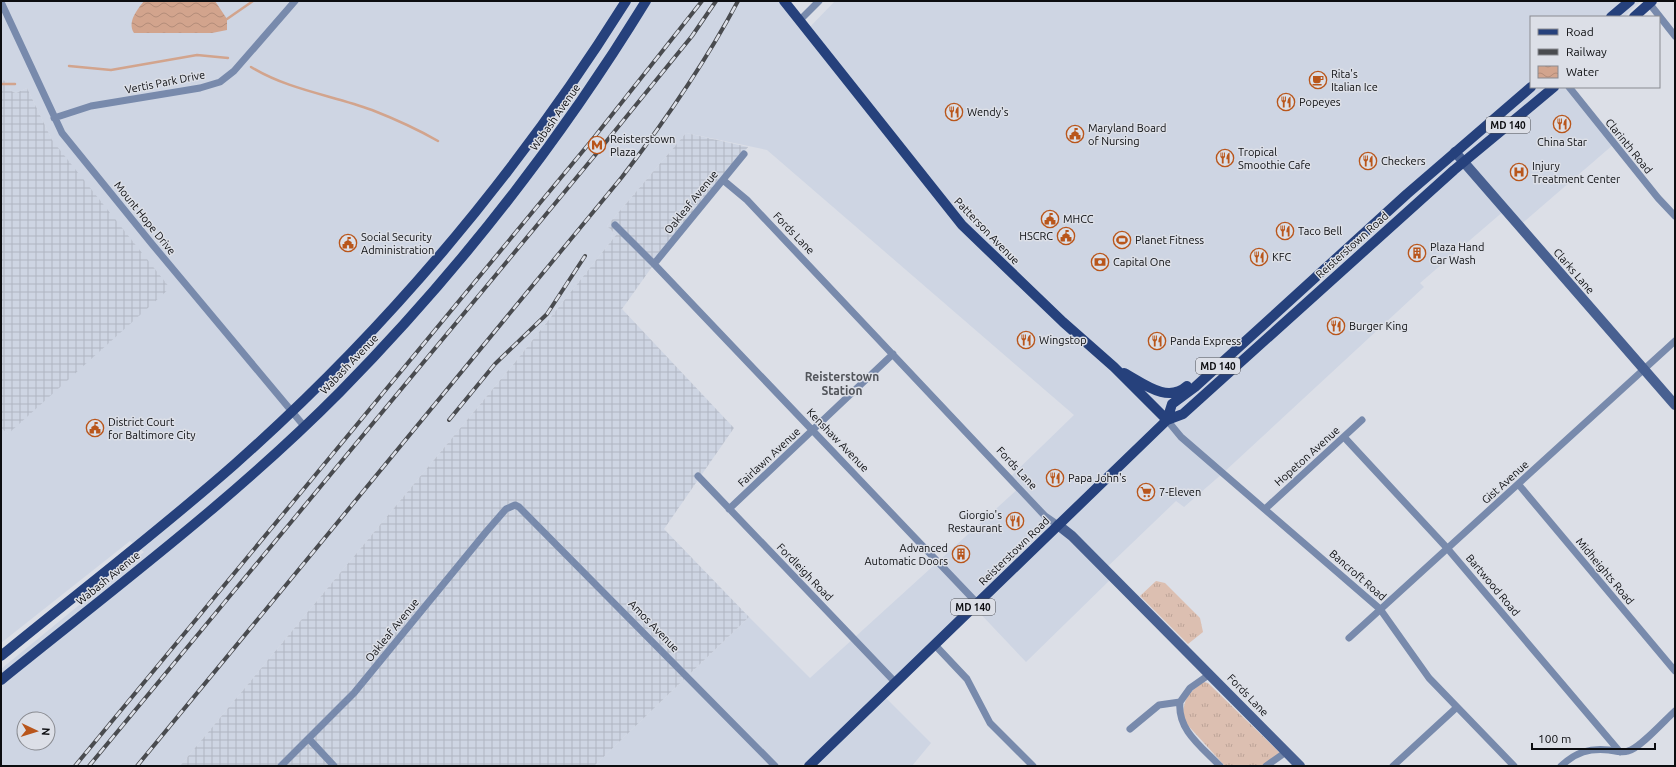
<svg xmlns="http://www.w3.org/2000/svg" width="1676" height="767" viewBox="0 0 1676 767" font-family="Ubuntu,sans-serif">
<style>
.built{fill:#ced5e3;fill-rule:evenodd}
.industrial{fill:url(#industrial-grid)}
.grass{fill:url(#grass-tufts)}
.water{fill:url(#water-waves)}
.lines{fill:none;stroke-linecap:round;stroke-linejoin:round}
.stream{stroke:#d2a48d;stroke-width:2.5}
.street{stroke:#788aac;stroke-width:7}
.secondary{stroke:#486091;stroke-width:10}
.primary{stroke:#26417c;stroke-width:10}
.rail-casing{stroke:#494b4f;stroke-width:4}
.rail{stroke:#dcdfe7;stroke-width:2.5;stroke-dasharray:8;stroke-linecap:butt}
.labels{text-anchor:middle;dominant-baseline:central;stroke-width:3;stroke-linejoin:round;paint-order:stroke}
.shield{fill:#dcdfe7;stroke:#4a4c50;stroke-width:1}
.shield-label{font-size:10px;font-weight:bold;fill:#0c0d10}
.poi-label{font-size:11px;fill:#0c0d10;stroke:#dcdfe7;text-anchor:start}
.street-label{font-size:11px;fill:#0c0d10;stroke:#dcdfe7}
.neighbourhood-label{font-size:12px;font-weight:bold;fill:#52555b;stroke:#dcdfe7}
</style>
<defs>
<pattern id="industrial-grid" width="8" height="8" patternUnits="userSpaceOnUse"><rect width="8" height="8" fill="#ced5e3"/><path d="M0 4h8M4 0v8" fill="none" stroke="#b0b6c2"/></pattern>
<pattern id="grass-tufts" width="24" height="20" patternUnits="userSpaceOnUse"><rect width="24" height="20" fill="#dcbfb1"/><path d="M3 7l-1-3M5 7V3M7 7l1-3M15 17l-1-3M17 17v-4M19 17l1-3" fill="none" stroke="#bca397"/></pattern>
<pattern id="water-waves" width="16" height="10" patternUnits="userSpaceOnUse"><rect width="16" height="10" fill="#d2a48d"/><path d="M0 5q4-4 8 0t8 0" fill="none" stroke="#b38c79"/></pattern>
</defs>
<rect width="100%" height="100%" fill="#dcdfe7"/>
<path class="built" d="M1 1H783L806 31 835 1H1641L1624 17H1531V87H1565L1614 144 1519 226 1505 210 1420 283 1424 287 1223 473 1184 507 1176 501 1103 571 1111 579 1026 662 974 607 882 694 931 743 912 766H594L749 617 810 678 1020 487 1008 479 1074 415 767 150 686 133 607 226 616 235 516 361 180 766H1V669L144 552 130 541 1 643V428L8 434 52 140 27 88 16 93 11 91 7 81 1 80ZM24 719H48V743H24Z"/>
<path class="industrial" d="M1 80 7 81 11 91 16 93 27 88 52 140 170 288 8 434 1 428Z
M686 133 748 147 654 264 622 309 734 428 664 529 749 617 594 766H180L516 361 616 235 607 226Z"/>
<path class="grass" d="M1156 581 1165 583 1200 618 1203 632 1188 644 1140 596Z
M1204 682 1208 683 1281 754 1261 766H1225L1183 720C1183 700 1187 693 1204 682Z"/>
<path class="water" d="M144 1H215L227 19V30L212 33H134C127 22 137 10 144 1Z"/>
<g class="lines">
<path class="stream" d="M227 19 253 1
M69 66 111 70 197 55 228 58
M251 67C289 90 331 95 372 110 395 119 417 129 438 141
M1 84H15"/>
<path class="street" d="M1 2 62 133 152 244 304 426
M1649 3 1675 36
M800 20 819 1
M1569 87 1658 198 1675 216
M54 118 91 106 200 88 220 82 234 71 295 1
M723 180 747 200 1045 516 1058 525
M615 225 654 264 977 603
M654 264 744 154
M1167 420 1181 437 1380 609 1429 678 1514 766
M1344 437 1447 548 1620 752
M698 476 895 682
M1519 485 1675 671
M729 509 893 354
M1265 509 1362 420
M1349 638 1675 341
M934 644 967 679 990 723 1033 766
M1180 702C1177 730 1202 747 1220 766
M1130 729 1159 705 1180 702 1190 688 1210 674
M309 739 334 766
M281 766 354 693 486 532 506 509 515 505 519 507 775 766
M1266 766 1286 752
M1393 766 1456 708
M1561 766C1576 752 1589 748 1609 750 1615 751 1622 753 1628 751 1639 749 1665 720 1675 711"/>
<path class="secondary" d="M1455 152 1675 405
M1058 525 1072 536 1300 766"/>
<path class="primary" d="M784 1 962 225 1063 322 1114 367 1167 420
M1611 17 1630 1
M1634 17 1652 1
M1124 373C1143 383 1167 404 1187 386
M1167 420 1172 404 1195 387 1407 194 1531 87
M1 656C79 592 159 531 235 464 386 330 518 173 626 1
M1 680C116 587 236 497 340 392 457 273 559 143 646 1
M809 766 1167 420 1183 414 1454 170 1554 87"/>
<defs>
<path id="rail" d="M449 420 495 364 547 314 585 256
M75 766 592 140 702 1
M89 766 601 148 692 36 716 1
M137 766 622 177C665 121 705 63 738 1"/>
</defs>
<use href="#rail" class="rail-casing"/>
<use href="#rail" class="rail"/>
</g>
<defs>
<symbol id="cafe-ring" viewBox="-11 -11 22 22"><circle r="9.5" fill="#dcdfe7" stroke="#b9561b" stroke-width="1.5"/><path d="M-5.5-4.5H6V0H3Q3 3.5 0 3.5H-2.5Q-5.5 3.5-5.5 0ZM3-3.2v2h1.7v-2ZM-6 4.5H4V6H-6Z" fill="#b9561b"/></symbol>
<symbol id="restaurant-ring" viewBox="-11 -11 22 22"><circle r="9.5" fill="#dcdfe7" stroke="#b9561b" stroke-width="1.5"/><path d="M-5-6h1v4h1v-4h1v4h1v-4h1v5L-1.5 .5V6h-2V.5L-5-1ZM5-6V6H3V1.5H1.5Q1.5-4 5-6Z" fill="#b9561b"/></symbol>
<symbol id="civic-ring" viewBox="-11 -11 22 22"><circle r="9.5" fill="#dcdfe7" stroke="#b9561b" stroke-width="1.5"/><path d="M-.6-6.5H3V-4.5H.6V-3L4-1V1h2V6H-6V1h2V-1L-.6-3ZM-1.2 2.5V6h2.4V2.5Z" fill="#b9561b"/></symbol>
<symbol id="metro-ring" viewBox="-11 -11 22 22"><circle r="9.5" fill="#dcdfe7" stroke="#b9561b" stroke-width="1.5"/><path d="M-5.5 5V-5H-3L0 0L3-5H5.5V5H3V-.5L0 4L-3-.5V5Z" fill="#b9561b"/></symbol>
<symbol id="hospital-ring" viewBox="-11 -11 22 22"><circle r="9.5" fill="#dcdfe7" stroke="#b9561b" stroke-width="1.5"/><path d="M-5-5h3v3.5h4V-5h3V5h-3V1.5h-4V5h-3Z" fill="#b9561b"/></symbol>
<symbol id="stadium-ring" viewBox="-11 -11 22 22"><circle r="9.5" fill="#dcdfe7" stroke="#b9561b" stroke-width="1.5"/><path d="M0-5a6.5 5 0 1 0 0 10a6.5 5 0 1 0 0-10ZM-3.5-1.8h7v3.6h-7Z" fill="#b9561b"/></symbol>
<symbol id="building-ring" viewBox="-11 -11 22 22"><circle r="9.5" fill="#dcdfe7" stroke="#b9561b" stroke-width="1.5"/><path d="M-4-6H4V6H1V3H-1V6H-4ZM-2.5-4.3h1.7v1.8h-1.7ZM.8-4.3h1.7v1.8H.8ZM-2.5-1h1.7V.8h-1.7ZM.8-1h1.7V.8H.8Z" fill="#b9561b"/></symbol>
<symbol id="bank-ring" viewBox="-11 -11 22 22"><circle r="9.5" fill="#dcdfe7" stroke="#b9561b" stroke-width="1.5"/><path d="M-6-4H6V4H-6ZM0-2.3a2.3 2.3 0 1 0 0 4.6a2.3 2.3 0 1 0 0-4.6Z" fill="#b9561b"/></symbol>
<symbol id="supermarket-ring" viewBox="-11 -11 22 22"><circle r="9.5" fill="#dcdfe7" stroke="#b9561b" stroke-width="1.5"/><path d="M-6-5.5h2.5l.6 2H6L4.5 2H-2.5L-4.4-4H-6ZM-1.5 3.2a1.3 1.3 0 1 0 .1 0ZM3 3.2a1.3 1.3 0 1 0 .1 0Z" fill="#b9561b"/></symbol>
</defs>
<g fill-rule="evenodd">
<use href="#cafe-ring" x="1308" y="70" width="20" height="20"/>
<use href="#restaurant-ring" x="1276" y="92" width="20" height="20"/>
<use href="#restaurant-ring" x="944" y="102" width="20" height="20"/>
<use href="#restaurant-ring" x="1552" y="114" width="20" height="20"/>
<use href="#civic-ring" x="1065" y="124" width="20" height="20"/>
<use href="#metro-ring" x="587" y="135" width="20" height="20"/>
<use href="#restaurant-ring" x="1215" y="148" width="20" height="20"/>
<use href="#restaurant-ring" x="1358" y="151" width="20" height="20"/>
<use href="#hospital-ring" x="1509" y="162" width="20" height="20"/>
<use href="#civic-ring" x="1040" y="209" width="20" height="20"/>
<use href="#restaurant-ring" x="1275" y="221" width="20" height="20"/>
<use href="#civic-ring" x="1056" y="226" width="20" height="20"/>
<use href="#stadium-ring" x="1112" y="230" width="20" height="20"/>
<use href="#civic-ring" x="338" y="233" width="20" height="20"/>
<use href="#building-ring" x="1407" y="243" width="20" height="20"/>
<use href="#restaurant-ring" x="1249" y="247" width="20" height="20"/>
<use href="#bank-ring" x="1090" y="252" width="20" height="20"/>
<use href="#restaurant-ring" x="1326" y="316" width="20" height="20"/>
<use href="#restaurant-ring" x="1016" y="330" width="20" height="20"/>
<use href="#restaurant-ring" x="1147" y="331" width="20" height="20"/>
<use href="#civic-ring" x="85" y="418" width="20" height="20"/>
<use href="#restaurant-ring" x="1045" y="468" width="20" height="20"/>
<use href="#supermarket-ring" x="1136" y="482" width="20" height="20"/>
<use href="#restaurant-ring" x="1005" y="511" width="20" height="20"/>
<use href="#building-ring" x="951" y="544" width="20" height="20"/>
</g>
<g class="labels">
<g class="shield">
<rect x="1486" y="117" width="44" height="16" rx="3"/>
<rect x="1196" y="358" width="44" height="16" rx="3"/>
<rect x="951" y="599" width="44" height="16" rx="3"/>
</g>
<g class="shield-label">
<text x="1508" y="125">MD 140</text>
<text x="1218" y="366">MD 140</text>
<text x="973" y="607">MD 140</text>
</g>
<g class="poi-label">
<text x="1331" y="74">Rita's<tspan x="1331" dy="13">Italian Ice</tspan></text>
<text x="1299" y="102">Popeyes</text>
<text x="967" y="112">Wendy's</text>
<text x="1088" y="128">Maryland Board<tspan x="1088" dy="13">of Nursing</tspan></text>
<text x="610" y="139">Reisterstown<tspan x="610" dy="13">Plaza</tspan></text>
<text x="1562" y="142" text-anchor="middle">China Star</text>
<text x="1238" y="152">Tropical<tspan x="1238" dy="13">Smoothie Cafe</tspan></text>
<text x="1381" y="161">Checkers</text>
<text x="1532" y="166">Injury<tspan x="1532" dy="13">Treatment Center</tspan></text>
<text x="1063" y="219">MHCC</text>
<text x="1298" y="231">Taco Bell</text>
<text x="1053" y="236" text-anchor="end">HSCRC</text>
<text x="361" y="237">Social Security<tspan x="361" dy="13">Administration</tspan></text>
<text x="1135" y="240">Planet Fitness</text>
<text x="1430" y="247">Plaza Hand<tspan x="1430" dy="13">Car Wash</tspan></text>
<text x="1272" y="257">KFC</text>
<text x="1113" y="262">Capital One</text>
<text x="1349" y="326">Burger King</text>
<text x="1039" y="340">Wingstop</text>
<text x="1170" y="341">Panda Express</text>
<text x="108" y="422">District Court<tspan x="108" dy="13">for Baltimore City</tspan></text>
<text x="1068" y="478">Papa John's</text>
<text x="1159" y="492">7-Eleven</text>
<text x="1002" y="515" text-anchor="end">Giorgio's<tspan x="1002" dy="13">Restaurant</tspan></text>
<text x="948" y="548" text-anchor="end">Advanced<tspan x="948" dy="13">Automatic Doors</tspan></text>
</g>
<g class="street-label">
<text transform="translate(165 82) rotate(-11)">Vertis Park Drive</text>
<text transform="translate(555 117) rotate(-55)">Wabash Avenue</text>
<text transform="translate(1629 146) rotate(51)">Clarinth Road</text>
<text transform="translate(691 202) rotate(-51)">Oakleaf Avenue</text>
<text transform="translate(145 218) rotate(51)">Mount Hope Drive</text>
<text transform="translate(987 231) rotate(46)">Patterson Avenue</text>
<text transform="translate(794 233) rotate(46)">Fords Lane</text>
<text transform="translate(1352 245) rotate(-42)">Reisterstown Road</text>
<text transform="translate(1574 271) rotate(49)">Clarks Lane</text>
<text transform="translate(349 364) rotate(-46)">Wabash Avenue</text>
<text transform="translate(838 440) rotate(46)">Kenshaw Avenue</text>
<text transform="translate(1307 456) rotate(-42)">Hopeton Avenue</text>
<text transform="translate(769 457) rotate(-43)">Fairlawn Avenue</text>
<text transform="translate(1017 468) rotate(47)">Fords Lane</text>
<text transform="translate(1505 482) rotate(-42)">Gist Avenue</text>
<text transform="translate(1014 551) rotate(-44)">Reisterstown Road</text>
<text transform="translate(1605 571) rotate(50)">Midheights Road</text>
<text transform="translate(805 572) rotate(46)">Fordleigh Road</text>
<text transform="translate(1358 575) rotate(41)">Bancroft Road</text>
<text transform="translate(108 578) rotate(-39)">Wabash Avenue</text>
<text transform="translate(1493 585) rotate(50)">Bartwood Road</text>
<text transform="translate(654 626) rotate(46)">Amos Avenue</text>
<text transform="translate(392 630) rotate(-51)">Oakleaf Avenue</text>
<text transform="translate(1248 695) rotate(46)">Fords Lane</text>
</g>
<g class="neighbourhood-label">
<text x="842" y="376">Reisterstown<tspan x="842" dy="14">Station</tspan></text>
</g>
</g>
<rect width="1676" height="767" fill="none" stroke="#0c0d10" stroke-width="4"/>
<rect x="1530" y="16" width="130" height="72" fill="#dcdfe7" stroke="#898b91"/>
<rect x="1538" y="29" width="20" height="6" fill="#26417c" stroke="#898b91"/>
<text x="1566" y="36" font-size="12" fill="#0c0d10">Road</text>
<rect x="1538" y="49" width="20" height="6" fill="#494b4f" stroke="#898b91"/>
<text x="1566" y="56" font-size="12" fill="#0c0d10">Railway</text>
<rect x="1538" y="66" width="20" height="12" fill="url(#water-waves)" stroke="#898b91"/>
<text x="1566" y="76" font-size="12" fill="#0c0d10">Water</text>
<g transform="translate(36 731) rotate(94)"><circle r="19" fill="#dcdfe7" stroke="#898b91"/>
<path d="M0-3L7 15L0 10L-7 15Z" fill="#b9561b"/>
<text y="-6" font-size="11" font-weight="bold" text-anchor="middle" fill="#0c0d10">N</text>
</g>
<path d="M1532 743v6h123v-6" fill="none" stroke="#0c0d10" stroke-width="2"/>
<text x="1538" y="743" font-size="12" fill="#0c0d10" stroke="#dcdfe7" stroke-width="3" paint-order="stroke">100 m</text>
</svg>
